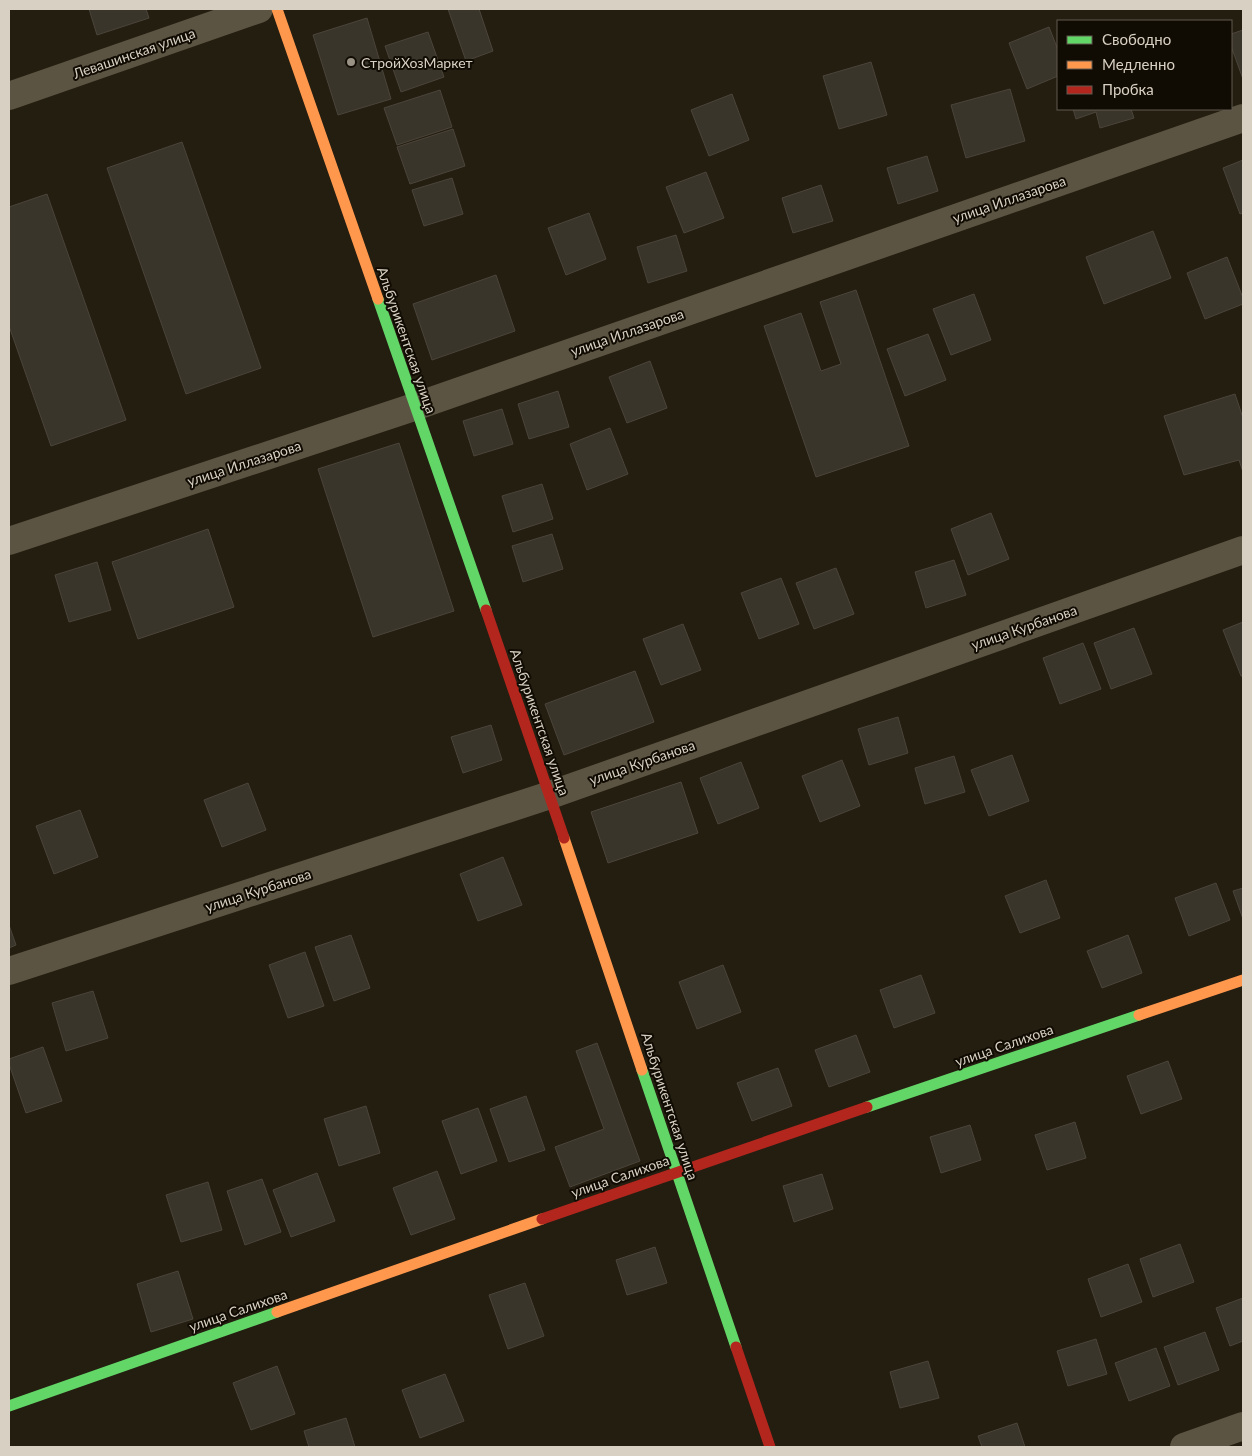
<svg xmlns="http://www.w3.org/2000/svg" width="1252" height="1456" viewBox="0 0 1252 1456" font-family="Lato,sans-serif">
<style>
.building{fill:#3a352b;stroke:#4a443a}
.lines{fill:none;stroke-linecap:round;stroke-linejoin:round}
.street{stroke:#5c5442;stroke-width:28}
.fast{stroke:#63d668;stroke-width:11}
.slow{stroke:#ff974d;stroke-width:11}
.jam{stroke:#b3261e;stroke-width:11}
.poi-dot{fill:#999285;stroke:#100b03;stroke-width:2}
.labels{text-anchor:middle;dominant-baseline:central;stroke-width:4;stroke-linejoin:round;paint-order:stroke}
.street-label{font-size:14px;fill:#d8d1c3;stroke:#100b03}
.poi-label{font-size:14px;fill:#d8d1c3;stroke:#100b03;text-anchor:start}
</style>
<rect width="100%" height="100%" fill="#241e11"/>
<path class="building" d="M89 9H146L149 18 97 35Z
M448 9H479L493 51 466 61Z
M367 18 391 99 338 115 313 35Z
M1049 27 1058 50V76L1027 89 1009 43Z
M1243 30V79L1231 46V34Z
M428 32 444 77 401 92 385 46Z
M871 62 887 115 839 129 823 76Z
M1010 89 1025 141 966 158 951 105Z
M440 90 452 127 397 145 384 108Z
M732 94 749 140 709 156 691 110Z
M1073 109H1131L1134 118 1100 128 1096 112 1076 119Z
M453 129 465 166 410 184 397 147Z
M182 142 261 368 186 394 107 168Z
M927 156 938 191 898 204 887 168Z
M1243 160V213L1240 214 1223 168Z
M706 172 724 218 684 233 666 187Z
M452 178 463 214 424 226 412 190Z
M821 185 833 221 793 233 782 198Z
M47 194 126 420 51 446 9 326V207Z
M589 213 606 259 566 275 548 228Z
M1153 231 1171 278 1104 304 1086 257Z
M676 235 687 271 648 283 637 247Z
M1227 257 1243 298V304L1205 319 1187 273Z
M496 275 515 331 432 360 413 304Z
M856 290 909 446 816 477 764 326 801 313 821 371 841 364 820 302Z
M974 294 991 340 951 355 933 309Z
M928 334 946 380 905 396 887 349Z
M650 361 667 408 627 423 609 377Z
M558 391 569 427 529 439 518 404Z
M1235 394 1243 418V472L1239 460 1184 475 1164 416Z
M502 409 513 444 474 456 463 421Z
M610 428 628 474 587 490 570 444Z
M399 443 454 611 373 637 318 469Z
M542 484 553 519 513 532 502 496Z
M991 513 1009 559 968 575 951 529Z
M208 529 234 607 138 639 112 562Z
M552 534 563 569 523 582 512 546Z
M954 560 966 595 926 608 915 572Z
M97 562 111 610 69 622 55 575Z
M836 568 854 614 814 629 796 583Z
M781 578 799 624 759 639 741 593Z
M1243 622V676H1241L1223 630Z
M683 624 701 670 661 685 643 639Z
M1134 628 1152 674 1111 689 1094 643Z
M1083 643 1101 689 1060 704 1043 658Z
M635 671 654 722 564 755 545 704Z
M898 717 908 753 869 765 858 729Z
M491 725 502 760 463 773 451 737Z
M1012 755 1029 801 989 816 971 770Z
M954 756 965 792 925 804 915 768Z
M842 760 860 806 820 822 802 776Z
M741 762 759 808 718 824 700 778Z
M681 782 698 833 608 863 591 812Z
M248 783 266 830 222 847 204 800Z
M80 810 98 857 54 874 36 826Z
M503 857 522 905 478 921 460 874Z
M1046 880 1060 918 1020 933 1005 896Z
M1216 883 1230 920 1189 936 1175 898Z
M1243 888V919L1233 891Z
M9 925 16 945 9 948Z
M351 935 370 988 334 1001 315 947Z
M1128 935 1142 973 1102 988 1087 951Z
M305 952 324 1006 288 1018 269 965Z
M723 965 741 1012 697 1029 679 982Z
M921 975 935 1013 894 1028 880 990Z
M93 991 108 1038 66 1051 52 1003Z
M856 1035 870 1072 829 1087 815 1050Z
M597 1043 640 1161 570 1187 555 1147 604 1129 576 1051Z
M43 1047 62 1101 26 1113 9 1064V1059Z
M1168 1061 1182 1099 1141 1114 1127 1076Z
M778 1068 792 1106 752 1121 737 1083Z
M526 1096 545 1150 509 1162 490 1109Z
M366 1106 380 1153 339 1166 324 1119Z
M478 1108 497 1161 461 1174 442 1121Z
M1075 1122 1086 1158 1047 1170 1035 1135Z
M970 1125 981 1160 941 1173 930 1137Z
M437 1171 455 1219 411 1235 393 1188Z
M317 1173 335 1221 291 1237 273 1190Z
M822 1174 833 1209 794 1222 783 1186Z
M262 1179 281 1232 245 1245 227 1191Z
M208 1182 222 1230 181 1242 166 1195Z
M1180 1244 1194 1282 1153 1297 1140 1259Z
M655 1247 667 1283 627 1295 616 1260Z
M1128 1264 1142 1302 1101 1317 1088 1279Z
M178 1271 193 1319 151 1332 137 1284Z
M525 1283 544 1336 508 1349 489 1295Z
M1243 1298V1341L1230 1346 1216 1308Z
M1205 1332 1219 1370 1178 1385 1164 1347Z
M1096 1339 1107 1374 1068 1386 1057 1351Z
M1156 1348 1170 1386 1129 1401 1115 1363Z
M928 1361 939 1398 900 1408 890 1372Z
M277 1366 295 1414 251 1430 233 1383Z
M445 1374 464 1421 420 1438 402 1390Z
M346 1418 355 1447H309L304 1431Z
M1017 1423 1025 1447H982L978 1436Z"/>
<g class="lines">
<path class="street" d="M9 96 259 9
M9 541 414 407 1243 118
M9 971 550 795 1243 550
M1184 1447 1243 1426"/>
<path class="fast" d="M378 299 486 610
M642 1070 736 1347
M867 1107 1139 1015
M9 1406 277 1312"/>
<path class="slow" d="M277 9 378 299
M564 838 642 1070
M1139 1015 1243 980
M277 1312 542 1219"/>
<path class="jam" d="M486 610 564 838
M542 1219 867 1107
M736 1347 770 1447"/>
</g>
<circle class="poi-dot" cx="351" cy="62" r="5"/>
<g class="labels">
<g class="street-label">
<text transform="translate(134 53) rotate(-19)">Левашинская улица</text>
<text transform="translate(1009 199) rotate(-19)">улица Иллазарова</text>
<text transform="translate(627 332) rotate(-19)">улица Иллазарова</text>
<text transform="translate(407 340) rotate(71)">Альбурикентская улица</text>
<text transform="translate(244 463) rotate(-18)">улица Иллазарова</text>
<text transform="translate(1024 627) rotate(-19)">улица Курбанова</text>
<text transform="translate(540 722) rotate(71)">Альбурикентская улица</text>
<text transform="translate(642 762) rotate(-19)">улица Курбанова</text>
<text transform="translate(258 890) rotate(-18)">улица Курбанова</text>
<text transform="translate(1004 1045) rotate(-19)">улица Салихова</text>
<text transform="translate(670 1106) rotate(72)">Альбурикентская улица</text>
<text transform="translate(620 1176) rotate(-19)">улица Салихова</text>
<text transform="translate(238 1310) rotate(-19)">улица Салихова</text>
</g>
<g class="poi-label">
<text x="361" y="62">СтройХозМаркет</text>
</g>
</g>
<rect width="1252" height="1456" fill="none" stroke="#d8d1c3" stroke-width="20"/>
<rect x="1057" y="20" width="175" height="90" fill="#100b03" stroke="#605a50"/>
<rect x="1067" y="36" width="25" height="8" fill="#63d668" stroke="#605a50"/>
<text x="1102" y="45" font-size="15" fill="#d8d1c3">Свободно</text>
<rect x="1067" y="61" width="25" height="8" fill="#ff974d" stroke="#605a50"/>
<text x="1102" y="70" font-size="15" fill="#d8d1c3">Медленно</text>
<rect x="1067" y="86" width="25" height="8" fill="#b3261e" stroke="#605a50"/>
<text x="1102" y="95" font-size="15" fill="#d8d1c3">Пробка</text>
</svg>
